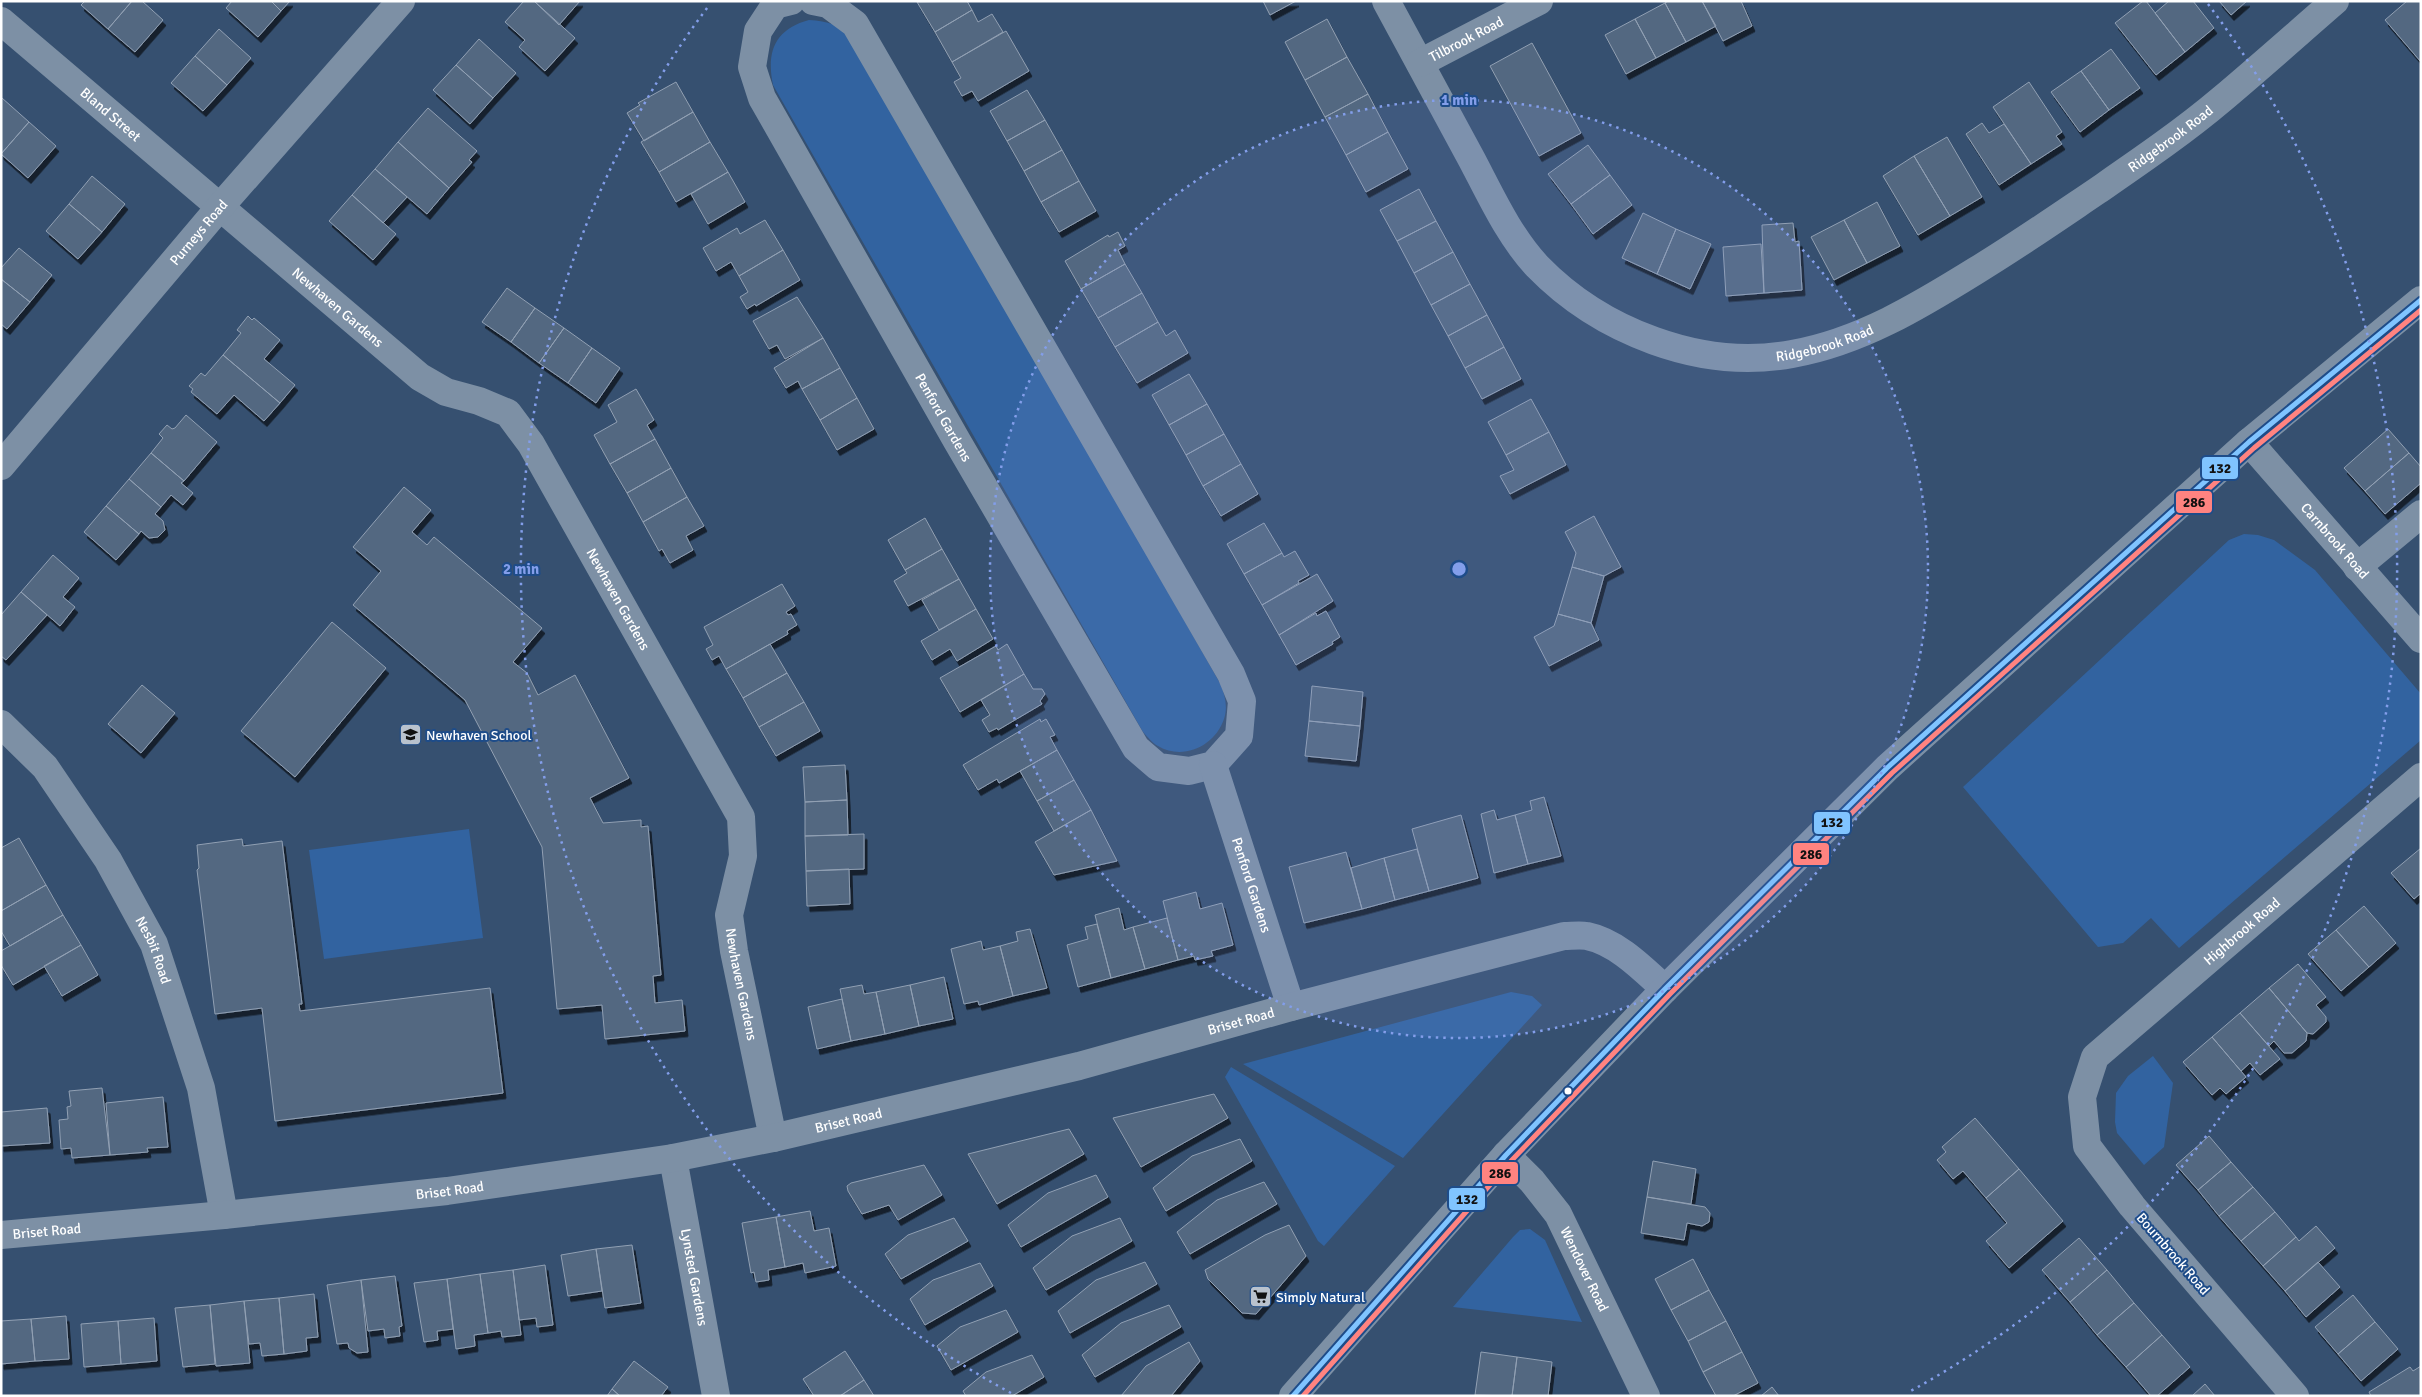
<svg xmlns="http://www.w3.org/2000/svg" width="2422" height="1397" viewBox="0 0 2422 1397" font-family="Signika,sans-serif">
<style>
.green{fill:#3263a0}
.building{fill:#526781;stroke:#91a0b3;filter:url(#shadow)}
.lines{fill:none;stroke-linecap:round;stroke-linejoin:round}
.minor{stroke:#7d90a5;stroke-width:28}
.bus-1-casing{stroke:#1e4c89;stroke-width:9}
.bus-2-casing{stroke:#1e4c89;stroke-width:9}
.bus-1{stroke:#80c4ff;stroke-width:5}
.bus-2{stroke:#ff8380;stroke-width:5}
.ring{fill:none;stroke:#839eea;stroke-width:2.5;stroke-dasharray:2.5 5}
.bus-dot{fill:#fff;stroke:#1e4c89;stroke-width:2}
.labels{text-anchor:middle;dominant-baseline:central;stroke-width:4;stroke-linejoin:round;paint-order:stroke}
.street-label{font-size:14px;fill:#fff;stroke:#1e4c89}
.poi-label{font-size:14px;fill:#fff;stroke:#1e4c89;text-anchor:start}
.centre{fill:#839eea;stroke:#1e4c89;stroke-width:2.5}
.ring-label{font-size:15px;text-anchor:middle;font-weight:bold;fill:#839eea;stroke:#1e4c89;stroke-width:4;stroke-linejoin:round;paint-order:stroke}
.line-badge{stroke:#1e4c89;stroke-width:2}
.pale-badge-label{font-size:14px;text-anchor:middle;font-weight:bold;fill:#111}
</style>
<defs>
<filter id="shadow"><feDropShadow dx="3" dy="5.5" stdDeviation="0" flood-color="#0009"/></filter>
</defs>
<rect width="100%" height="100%" fill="#365070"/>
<path class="green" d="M809 20C828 21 840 25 853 38L1221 685C1225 696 1228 707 1224 719 1215 746 1183 761 1158 746 1152 743 1148 737 1143 732L773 85C766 52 775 29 809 20Z
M2244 534 2258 535 2274 540 2315 570 2421 694V740L2179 948 2151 918 2123 943 2098 947 1963 787 2229 540Z
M469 829 483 938 324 959 309 850Z
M1511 992 1532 996 1542 1005 1403 1158 1243 1064Z
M2153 1056 2173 1083 2164 1147 2144 1165 2117 1133 2115 1122 2116 1093 2128 1076Z
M1231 1067 1395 1166 1324 1246 1318 1241 1225 1077Z
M1530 1229 1545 1240 1582 1322 1453 1307 1513 1237 1520 1230Z"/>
<path class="building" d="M85 1H132L108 29 81 5Z
M132 1H142L163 20 135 52 108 29Z
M232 1H271L281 11 258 37 226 8Z
M271 1H290L281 11Z
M524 1H534L575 38 545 71 519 47 525 40 505 22Z
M534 1H580L559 25Z
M967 1 972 10 935 32 917 2Z
M1263 1H1296L1270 15Z
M1668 1H1702L1716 26 1686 42 1665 3Z
M1702 1H1741L1752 26 1723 41Z
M2143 1H2146L2185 52 2156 75 2115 23Z
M2193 1 2214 28 2185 52 2155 13 2169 1Z
M2219 1H2247L2231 15Z
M2407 1H2421V62L2385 20Z
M1665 3 1686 42 1656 58 1635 19Z
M972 10 978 22 992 14 1003 32 952 62 935 32Z
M1327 19 1347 57 1305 80 1285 42Z
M1635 19 1656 58 1626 74 1605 35Z
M219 29 251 58 227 85 195 56Z
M1006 31 1029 71 978 101 972 91 962 96 954 82 961 78 952 62Z
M479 39 516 73 493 98 456 65Z
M1532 43 1581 133 1539 156 1490 66Z
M2111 49 2140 88 2109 110 2081 71Z
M195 56 227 85 203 111 171 83Z
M1347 57 1368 94 1325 117 1305 80Z
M456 65 493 98 470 124 433 90Z
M2081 71 2109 110 2080 132 2051 92Z
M676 82 693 112 644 141 627 113 640 105 638 103Z
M2029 82 2062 132 2056 136 2062 144 2031 164 1993 107Z
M1027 90 1045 120 1007 141 990 111Z
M1368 94 1388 132 1346 155 1325 117Z
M2 98 29 122 1 154V99Z
M428 108 477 151 469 160 472 162 449 188 398 142Z
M693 112 710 142 659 172 641 142Z
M1045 120 1062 150 1024 171 1007 141Z
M29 122 56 146 28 178 1 154Z
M1982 123 1989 133 2004 124 2031 164 1999 185 1966 134Z
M1388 132 1408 169 1366 192 1346 155Z
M1947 137 1982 197 1950 216 1914 156Z
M398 142 449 188 427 214 375 169Z
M710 142 728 172 676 202 659 172Z
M1588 145 1610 175 1571 204 1548 174Z
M1062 150 1079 181 1041 202 1024 171Z
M1914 156 1950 216 1918 235 1883 176Z
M375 169 407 197 383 223 352 195Z
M728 172 745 202 708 224 691 194Z
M1610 175 1632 205 1593 234 1571 204Z
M92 176 125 204 102 232 69 204Z
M1079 181 1096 211 1059 232 1041 202Z
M1419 189 1436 221 1397 241 1380 210Z
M352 195 396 234 373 260 329 221Z
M1877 202 1900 246 1867 263 1844 220Z
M69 204 102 232 78 259 46 231Z
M1643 213 1676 229 1657 274 1622 258Z
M765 220 783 250 739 276 731 262 716 271 703 248 737 228 740 234Z
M1844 220 1867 263 1834 280 1811 237Z
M1436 221 1453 252 1414 273 1397 241Z
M1793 223 1795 242 1799 241 1802 290 1764 293 1762 225Z
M1676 229 1711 244 1690 289 1657 274Z
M1118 232 1125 246 1118 250 1125 264 1081 289 1065 261 1108 235 1109 237Z
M1761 244 1764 293 1726 296 1723 247Z
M19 248 52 275 30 302 1 279V268Z
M783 250 800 280 756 306 755 304 747 309 740 297 748 292 739 276Z
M1453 252 1470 284 1431 305 1414 273Z
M1125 264 1142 293 1098 318 1081 289Z
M1 279 30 302 7 329 1 324Z
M1470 284 1487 315 1448 336 1431 305Z
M507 288 535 308 511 342 482 322Z
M1142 293 1158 322 1115 347 1098 318Z
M797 297 823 338 785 359 777 345 769 349 753 321Z
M535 308 564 328 539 363 511 342Z
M1487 315 1504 347 1465 368 1448 336Z
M248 316 252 320 254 318 280 340 264 359 295 385 280 403 223 355 241 333 237 330Z
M1158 322 1166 336 1175 330 1188 353 1137 383 1115 347Z
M564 328 592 348 568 383 539 363Z
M823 338 840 368 802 389 798 381 786 388 774 368Z
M1504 347 1521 379 1482 399 1465 368Z
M592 348 620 368 596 403 568 383Z
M223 355 280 403 264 421 234 395 217 414 191 392 193 389 189 386 201 373 205 376Z
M840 368 857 398 820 420 802 389Z
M1189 374 1207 404 1169 425 1152 395Z
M636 389 654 420 647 425 655 439 610 464 594 435 617 422 608 405Z
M857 398 874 429 837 450 820 420Z
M1531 399 1549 432 1506 455 1488 422Z
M1207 404 1224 434 1186 455 1169 425Z
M186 415 217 442 184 481 151 453 163 438 159 434 167 425 172 429 175 428Z
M2388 429 2409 453 2365 491 2344 468Z
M1549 432 1566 465 1510 494 1500 476 1514 470 1506 455Z
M1224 434 1241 464 1203 486 1186 455Z
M655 439 671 468 627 493 610 464Z
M151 453 184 481 181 483 193 493 183 505 171 495 161 507 129 479Z
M2409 453 2421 467V483L2385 514 2365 491Z
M1241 464 1258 494 1221 516 1203 486Z
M671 468 687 497 643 522 627 493Z
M129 479 161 507 155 514 163 521 165 530 158 537 149 538 141 531 139 534 106 506Z
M404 487 431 510 412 532 427 545 434 537 542 628 513 662 527 673 538 695 575 675 629 778 590 798 603 823 641 820V827L648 826 661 975 653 976 655 1003 682 1000 685 1031 605 1039 602 1005 557 1009 542 847 465 700 353 605 381 571 353 547Z
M687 497 704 526 686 536 693 550 670 563 662 549 659 551 643 522Z
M106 506 139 534 116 560 84 532Z
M1594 516 1621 567 1604 576 1572 567 1576 553 1565 532Z
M925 518 942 549 905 570 888 540Z
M1264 523 1282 553 1244 574 1227 544Z
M942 549 959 579 908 606 894 581 907 573 905 570Z
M1295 551 1309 575 1298 581 1299 583 1262 605 1244 574 1282 553 1284 557Z
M53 555 79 578 63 597 75 607 60 626 21 592Z
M1572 567 1604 576 1591 623 1558 614Z
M1317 574 1333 601 1279 635 1262 605Z
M959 579 976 609 939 630 922 600Z
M782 584 795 606 786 612 788 615 791 614 797 625 787 631 788 634 726 669 719 656 712 660 706 649 713 645 704 627Z
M21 592 47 615 6 660 1 656V615Z
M976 609 993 639 957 661 950 649 932 660 921 641Z
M1326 611 1340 637 1332 642 1333 644 1296 665 1279 635 1316 613 1317 616Z
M1558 614 1591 623 1599 640 1549 666 1534 637 1554 626Z
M332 622 386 668 295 777 241 731Z
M770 644 787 673 743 698 726 669Z
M1007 644 1024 674 960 712 940 678 996 646 998 650Z
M787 673 804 702 759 727 743 698Z
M1024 674 1033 689H1042L1045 694 1040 701 1042 704 998 730 997 728 989 732 982 720 990 715 981 700Z
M142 685 175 713 141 753 108 724Z
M1312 686 1363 692 1360 726 1309 721Z
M804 702 820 731 776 756 759 727Z
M1040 719 1041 722 1046 719 1055 735 1050 737 1057 750 999 783 997 779 978 790 963 765Z
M1309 721 1360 726 1356 761 1305 756Z
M1057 750 1074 780 1037 801 1020 771Z
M845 765 847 800 805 802 803 767Z
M1074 780 1091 810 1054 831 1037 801Z
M1544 797 1561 856 1528 864 1515 815 1532 810 1530 801Z
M847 800 848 835 805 836V802Z
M1091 810 1117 861 1054 875 1035 842Z
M1494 810 1497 820 1515 815 1528 864 1494 873 1481 814Z
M1461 815 1478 878 1429 891 1412 829Z
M864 834V869L806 871 805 836Z
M19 838 46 885 1 911V848Z
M242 839 243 846 282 841 302 1004H299L300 1011 490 988 503 1093 275 1121 262 1008 215 1014 197 870 199 868 197 845Z
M2421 848V893L2414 899 2391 873Z
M1417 849 1429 891 1395 900 1384 858Z
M1346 852 1362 909 1304 923 1289 867Z
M1384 858 1395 900 1362 909 1351 868Z
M849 869 850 904 807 906 806 871Z
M46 885 63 915 10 946 1 931V911Z
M1196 892 1200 909 1222 903 1233 945 1211 951 1213 956 1195 960 1194 956 1178 960 1163 901Z
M2364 906 2396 943 2369 967 2336 930Z
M1119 908 1124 930 1133 927 1145 969 1111 978 1095 915Z
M63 915 81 945 13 985 1 965V951Z
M1167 918 1178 960 1145 969 1133 927Z
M1097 924 1111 978 1078 987 1067 945 1088 939 1085 927Z
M1030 929 1047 988 1013 996 1000 946 1018 941 1016 932Z
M2336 930 2369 967 2341 991 2308 954Z
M981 941 983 950 1000 946 1013 996 979 1005 978 1001 964 1004 951 949Z
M81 945 98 975 62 996 44 966Z
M2298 964 2326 997 2316 1005 2326 1017V1022L2313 1034 2307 1033 2269 988Z
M944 977 953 1019 919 1026 910 985Z
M862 985 864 994 876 992 885 1034 851 1041 840 989Z
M910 985 919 1026 885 1034 876 992Z
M2269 988 2307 1033 2306 1041 2292 1053H2284L2274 1041 2269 1046 2240 1013Z
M842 999 851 1041 817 1049 808 1007Z
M2240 1013 2280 1059 2260 1075 2250 1063 2241 1071 2212 1037Z
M2212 1037 2246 1077 2226 1094 2220 1088 2212 1095 2183 1062Z
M102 1088 110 1155 72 1158 71 1148 61 1149 59 1120 68 1119 67 1107 71 1106 69 1091Z
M1214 1094 1228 1118 1141 1167 1113 1118Z
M163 1097 168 1147 147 1148 148 1152 110 1155 106 1103Z
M47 1108 50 1143 1 1146V1112Z
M1975 1118 2019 1169 1986 1198 1963 1171 1953 1179 1937 1160 1946 1152 1942 1147Z
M1069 1129 1084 1154 997 1204 968 1154Z
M2209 1136 2231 1162 2198 1190 2176 1165Z
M1240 1139 1252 1161 1166 1211 1153 1188 1192 1156Z
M1653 1161 1696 1169 1691 1204 1647 1197Z
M2231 1162 2253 1187 2219 1216 2198 1190Z
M924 1165 942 1195 898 1220 889 1205 862 1214 848 1191 847 1186 851 1183Z
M2019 1169 2063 1221 2009 1268 1986 1241 2007 1223 1986 1198Z
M1096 1175 1108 1197 1021 1247 1008 1225 1048 1193Z
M1264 1182 1277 1204 1190 1254 1177 1232 1217 1200Z
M2253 1187 2275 1212 2241 1241 2219 1216Z
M1647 1197 1705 1207 1710 1213 1709 1222 1702 1226 1687 1223 1684 1240 1641 1233Z
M810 1211 814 1231 829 1228 836 1266 805 1273 803 1263 785 1267 776 1217Z
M2275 1212 2296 1237 2263 1266 2241 1241Z
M776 1217 785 1267 768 1270 769 1280 756 1282 754 1272 751 1273 742 1223Z
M954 1218 968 1241 901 1279 885 1254 908 1235Z
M1120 1218 1132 1241 1046 1290 1033 1268 1072 1236Z
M1289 1225 1306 1256 1256 1314 1242 1313 1208 1279 1205 1270 1265 1235Z
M2316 1226 2335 1248 2285 1291 2263 1266 2296 1237 2299 1241Z
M2079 1238 2107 1270 2070 1302 2042 1270Z
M632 1245 641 1303 605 1308 596 1249Z
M596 1249 602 1291 568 1296 561 1255Z
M1693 1259 1709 1290 1671 1310 1655 1279Z
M1145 1262 1157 1284 1070 1333 1058 1311 1096 1280Z
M2318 1262 2340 1287 2306 1317 2285 1291Z
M980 1263 993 1286 925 1325 910 1299 933 1280Z
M545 1265 553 1325 537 1327 536 1318 519 1320 513 1270Z
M513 1270 521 1335 502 1337 501 1331 488 1333 480 1274Z
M2107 1270 2134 1303 2097 1335 2070 1302Z
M480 1274 488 1333 474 1335 475 1346 456 1349 447 1279Z
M395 1276 402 1326 399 1327 400 1336 385 1338 384 1329 368 1331 361 1280Z
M447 1279 453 1329 437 1331 438 1340 424 1342 414 1283Z
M361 1280 368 1352 357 1353 349 1348 348 1343 337 1344 327 1285Z
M1709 1290 1726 1321 1688 1341 1671 1310Z
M314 1294 318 1337 306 1338 307 1351 284 1354 279 1298Z
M2353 1295 2375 1322 2338 1354 2315 1327Z
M279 1298 284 1354 262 1356 260 1343 249 1344 244 1301Z
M244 1301 250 1363 216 1366 210 1305Z
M2134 1303 2162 1335 2126 1367 2097 1335Z
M210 1305 215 1364 183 1367 175 1308Z
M1169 1305 1181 1327 1095 1377 1082 1355 1121 1323Z
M1006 1310 1018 1332 951 1370 937 1346 960 1327Z
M66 1316 69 1359 35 1361 31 1319Z
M154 1318 157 1361 121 1364 118 1321Z
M31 1319 35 1361 1 1364V1321Z
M118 1321 121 1364 84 1367 81 1324Z
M1726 1321 1742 1352 1703 1372 1688 1341Z
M2375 1322 2398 1349 2361 1381 2338 1354Z
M2162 1335 2190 1367 2157 1396H2151L2126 1367Z
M1189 1342 1200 1361 1171 1396H1121L1146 1366Z
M845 1351 864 1380 840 1396H814L803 1379Z
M1481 1352 1517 1357 1512 1396 1475 1395Z
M1742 1352 1758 1383 1733 1396H1716L1703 1372Z
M1032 1355 1044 1377 1012 1396H966L963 1391 986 1372Z
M1517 1357 1552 1362 1548 1396H1512Z
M634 1361 668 1387 661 1396H620L612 1389Z
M2421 1366V1396H2371L2369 1392 2410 1367 2413 1371Z
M864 1380 874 1396H840Z
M2205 1384 2215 1396H2192Z
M1772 1387 1779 1396H1761Z
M612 1389 620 1396H607Z"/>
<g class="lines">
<g class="minor">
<path id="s1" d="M791 1 775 5 758 31 752 67 762 98 957 441 1136 748 1158 767 1189 771 1213 765 1239 736 1242 701 1231 674 855 24 828 4 813 1"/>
<path id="s2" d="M1386 1C1415 54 1443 107 1472 160 1491 196 1509 236 1537 266 1600 331 1701 371 1792 354 1860 342 1919 306 1977 270 2018 245 2057 218 2097 191 2139 162 2183 132 2222 99 2260 67 2297 34 2335 1"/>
<path id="s3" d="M1 21 420 377 446 392 479 401 508 413 531 444 741 817 743 856 729 915 734 951 773 1138"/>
<path id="s4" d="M1420 63 1539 1"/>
<path id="s5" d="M2249 442 2421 639"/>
<path id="s6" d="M1 466 219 208 401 1"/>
<path d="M2357 567 2421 514"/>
<path id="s7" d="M1 724 45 767 108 860 154 944 201 1088 224 1215"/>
<path id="s8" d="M1213 765 1291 1007"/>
<path id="s9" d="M1506 1155 1532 1181 1558 1214 1646 1396"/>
<path id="s10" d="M673 1158 716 1396"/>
<path id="s11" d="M1 1235 224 1215 447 1191 673 1158 773 1138 1079 1066 1291 1007 1564 936C1571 936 1580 935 1587 936 1617 942 1643 969 1665 989"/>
<path d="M1293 1396 1506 1155 1665 989 1887 768 2249 442 2421 300"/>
<path id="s12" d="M2295 1396 2132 1206 2087 1146 2082 1097 2095 1057 2421 777"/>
</g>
<defs>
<path id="bus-1" d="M1293 1396 1506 1155 1665 989 1887 768 2249 442 2421 300"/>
<path id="bus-2" d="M1303 1396 1512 1160 1670 994 1892 773 2254 448 2421 310"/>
</defs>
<use href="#bus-1" class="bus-1-casing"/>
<use href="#bus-2" class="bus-2-casing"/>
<use href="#bus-1" class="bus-1"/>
<use href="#bus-2" class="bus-2"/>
</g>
<circle cx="1459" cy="569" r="469" fill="#839eea" fill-opacity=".12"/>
<g class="ring">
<circle cx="1459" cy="569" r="469"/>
<path d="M1011 1393A938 938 0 0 1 710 4M2208 4A938 938 0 0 1 1907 1393"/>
</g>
<defs>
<symbol id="school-square" viewBox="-11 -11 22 22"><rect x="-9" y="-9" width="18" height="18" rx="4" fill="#b9c2cd" stroke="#1e4c89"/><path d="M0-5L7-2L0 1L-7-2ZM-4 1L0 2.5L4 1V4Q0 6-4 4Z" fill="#111"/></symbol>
<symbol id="supermarket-square" viewBox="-11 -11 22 22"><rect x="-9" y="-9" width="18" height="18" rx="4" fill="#b9c2cd" stroke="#1e4c89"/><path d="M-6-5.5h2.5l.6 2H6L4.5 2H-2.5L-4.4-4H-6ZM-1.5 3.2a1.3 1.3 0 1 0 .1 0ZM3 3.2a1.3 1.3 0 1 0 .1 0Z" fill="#111"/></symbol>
</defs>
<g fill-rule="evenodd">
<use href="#school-square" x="398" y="722" width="25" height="25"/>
<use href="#supermarket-square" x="1248" y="1284" width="25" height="25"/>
</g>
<circle class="bus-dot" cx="1568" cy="1091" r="4.5"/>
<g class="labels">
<g class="street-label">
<text stroke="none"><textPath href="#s4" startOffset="52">Tilbrook Road</textPath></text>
<text stroke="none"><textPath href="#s3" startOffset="144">Bland Street</textPath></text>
<text stroke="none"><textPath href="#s2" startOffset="1024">Ridgebrook Road</textPath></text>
<text stroke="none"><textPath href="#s6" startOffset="306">Purneys Road</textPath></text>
<text stroke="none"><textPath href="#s3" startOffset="442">Newhaven Gardens</textPath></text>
<text stroke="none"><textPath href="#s2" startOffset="620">Ridgebrook Road</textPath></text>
<text stroke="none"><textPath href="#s1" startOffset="484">Penford Gardens</textPath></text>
<text stroke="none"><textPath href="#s5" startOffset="131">Carnbrook Road</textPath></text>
<text stroke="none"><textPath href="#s3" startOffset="862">Newhaven Gardens</textPath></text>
<text stroke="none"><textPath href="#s8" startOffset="126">Penford Gardens</textPath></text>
<text stroke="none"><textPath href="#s12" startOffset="610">Highbrook Road</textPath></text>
<text stroke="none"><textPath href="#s7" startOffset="275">Nesbit Road</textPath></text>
<text stroke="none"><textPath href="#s3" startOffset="1282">Newhaven Gardens</textPath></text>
<text stroke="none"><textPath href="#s11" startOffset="1261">Briset Road</textPath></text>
<text stroke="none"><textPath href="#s11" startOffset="856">Briset Road</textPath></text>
<text stroke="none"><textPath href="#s11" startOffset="451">Briset Road</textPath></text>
<text stroke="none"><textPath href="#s11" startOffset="46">Briset Road</textPath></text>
<text transform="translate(2173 1254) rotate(49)">Bournbrook Road</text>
<text stroke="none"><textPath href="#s9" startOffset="140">Wendover Road</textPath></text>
<text stroke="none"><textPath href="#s10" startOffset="121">Lynsted Gardens</textPath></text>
</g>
<g class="poi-label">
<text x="426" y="735">Newhaven School</text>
<text x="1276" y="1297">Simply Natural</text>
</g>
</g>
<circle cx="1459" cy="569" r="8" class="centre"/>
<g class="ring-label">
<text x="1459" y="105">1 min</text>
<text x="521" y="574">2 min</text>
</g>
<g class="line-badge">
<rect x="2201" y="456" width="38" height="24" rx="5" fill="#80c4ff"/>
<rect x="2175" y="490" width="38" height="24" rx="5" fill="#ff8380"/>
<rect x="1813" y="811" width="38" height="24" rx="5" fill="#80c4ff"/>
<rect x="1792" y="842" width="38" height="24" rx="5" fill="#ff8380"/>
<rect x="1481" y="1161" width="38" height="24" rx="5" fill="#ff8380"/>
<rect x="1448" y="1187" width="38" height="24" rx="5" fill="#80c4ff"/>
</g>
<g class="pale-badge-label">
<text x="2220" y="473">132</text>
<text x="2194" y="507">286</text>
<text x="1832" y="827">132</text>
<text x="1811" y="859">286</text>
<text x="1500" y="1178">286</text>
<text x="1467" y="1204">132</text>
</g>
<rect width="2422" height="1397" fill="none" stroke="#ffffff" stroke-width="5"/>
</svg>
